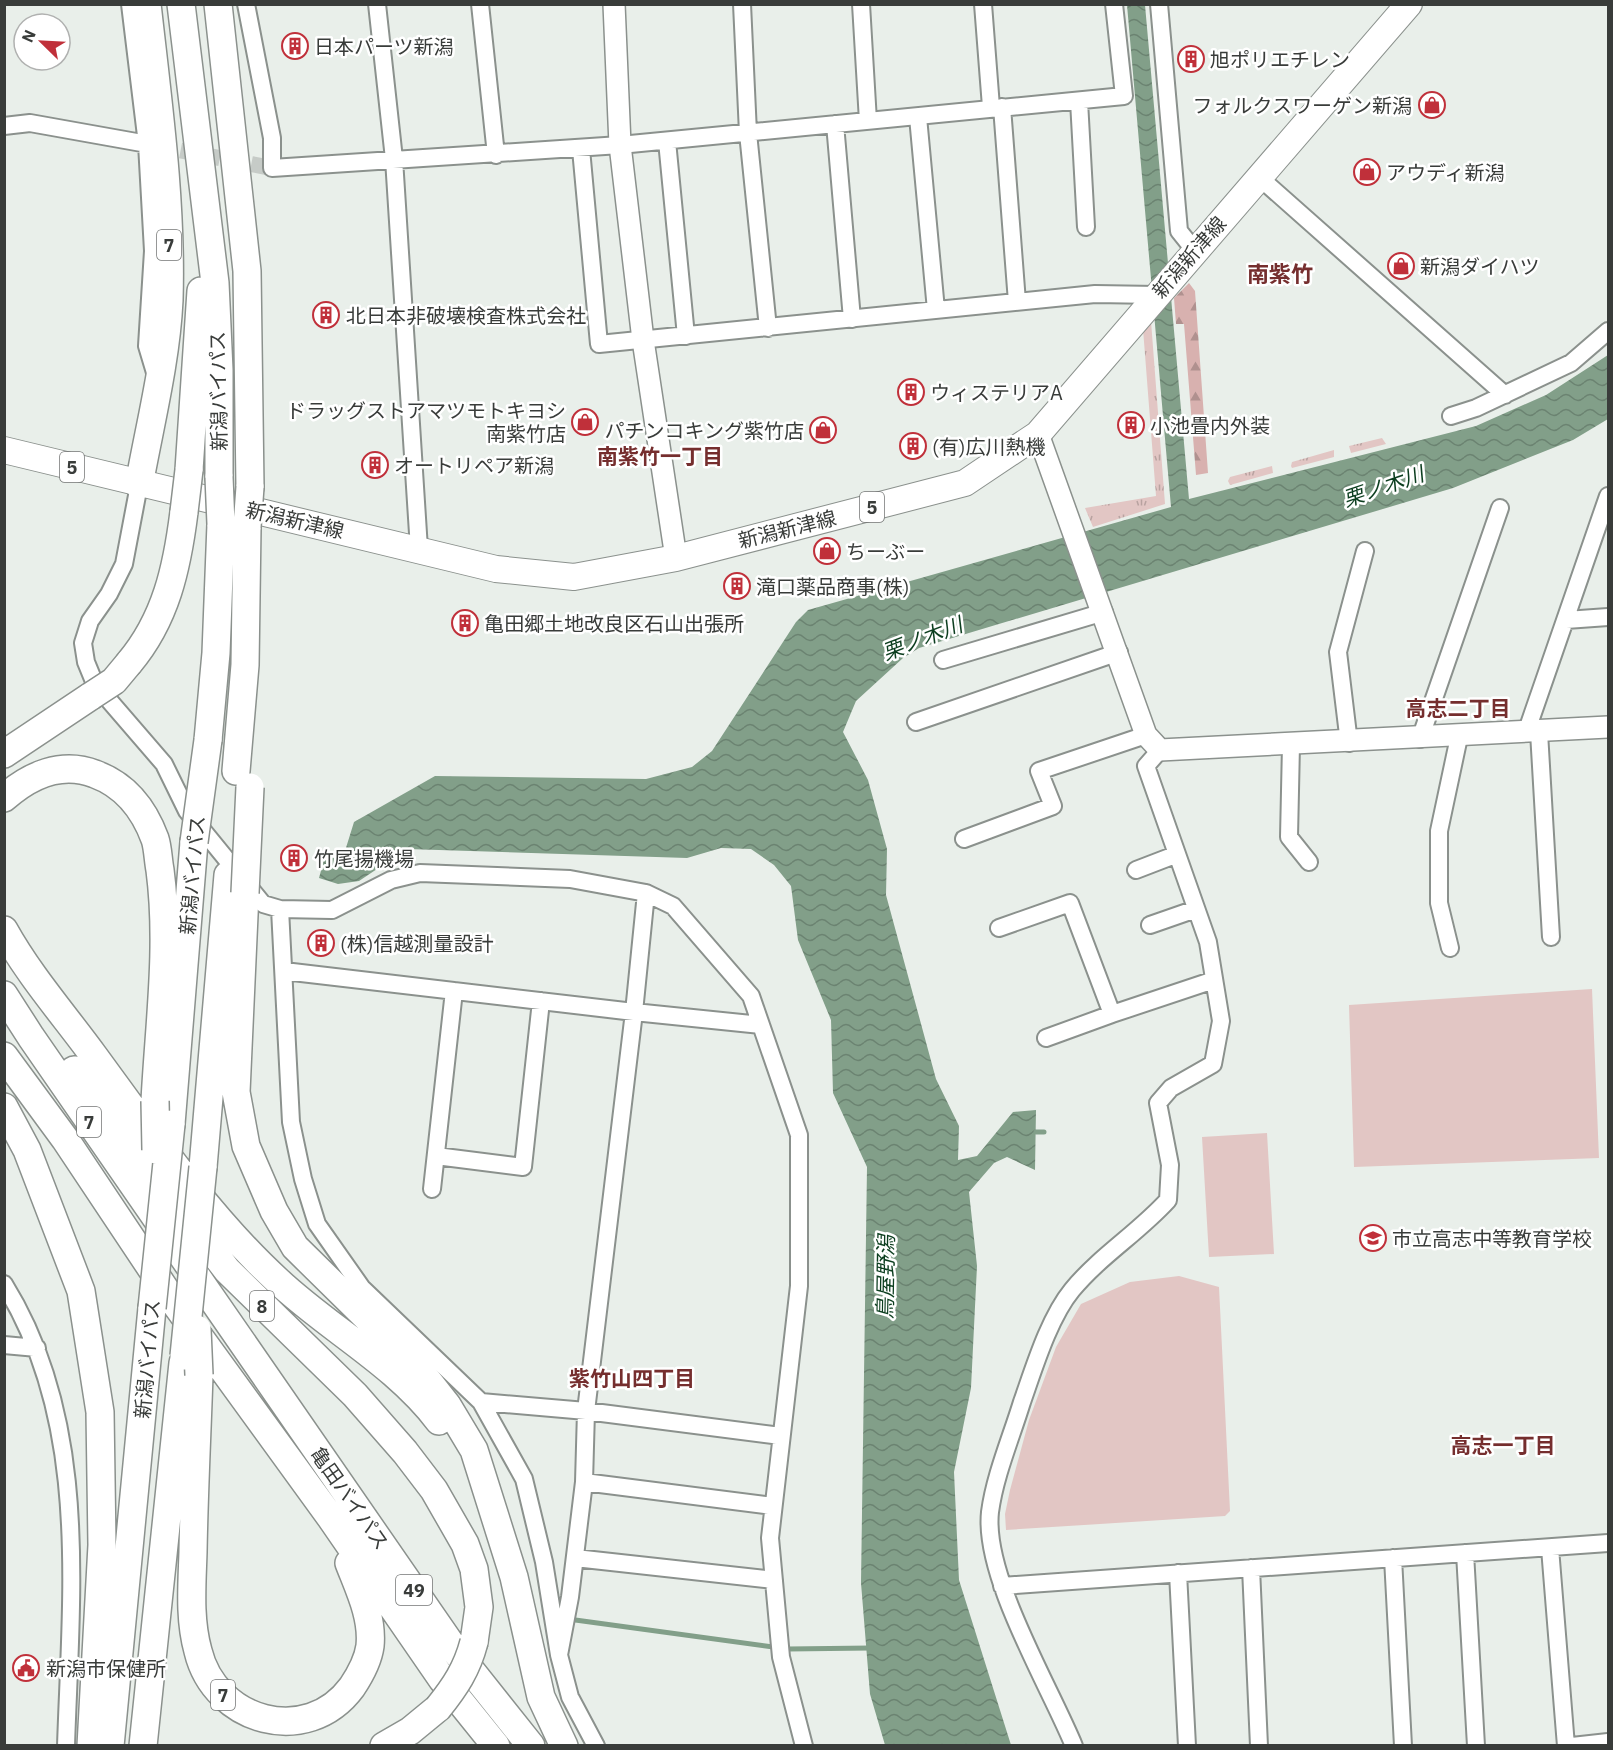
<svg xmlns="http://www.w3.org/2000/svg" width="1613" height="1750" viewBox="0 0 1613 1750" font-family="'IBM Plex Sans','Noto Sans JP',sans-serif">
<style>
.grass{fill:url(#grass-tufts)}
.forest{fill:url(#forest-firs)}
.pitch{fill:#e2c6c4}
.water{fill:url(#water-waves)}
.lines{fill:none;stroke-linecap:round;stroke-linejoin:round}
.stream{stroke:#829f89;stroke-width:5}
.minor-tunnel{stroke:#c6cbc7;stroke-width:16;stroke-dasharray:16 8;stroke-linecap:butt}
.minor-casing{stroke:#8b918d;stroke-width:20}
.tertiary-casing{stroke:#8b918d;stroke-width:24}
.primary-casing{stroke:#8b918d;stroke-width:28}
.trunk-casing{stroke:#8b918d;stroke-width:30}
.minor{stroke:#fff;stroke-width:16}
.tertiary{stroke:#fff;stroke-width:21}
.primary{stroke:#fff;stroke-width:26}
.trunk{stroke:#fff;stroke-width:27}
.trunk-bridge-casing{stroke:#8b918d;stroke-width:30;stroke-linecap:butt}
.trunk-bridge{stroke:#fff;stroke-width:27}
.labels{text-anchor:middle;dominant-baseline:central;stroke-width:5;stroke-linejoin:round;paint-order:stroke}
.shield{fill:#fff;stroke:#747675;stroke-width:1.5}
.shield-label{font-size:18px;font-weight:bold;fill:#393c3a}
.poi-label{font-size:20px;fill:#393c3a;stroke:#fff;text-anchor:start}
.street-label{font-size:20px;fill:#393c3a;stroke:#fff}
.neighbourhood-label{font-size:21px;font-weight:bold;fill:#752e2e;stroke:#fff}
.water-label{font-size:21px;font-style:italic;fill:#0c3e1f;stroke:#fff}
.quarter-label{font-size:22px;font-weight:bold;fill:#752e2e;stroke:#fff}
</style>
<defs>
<pattern id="grass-tufts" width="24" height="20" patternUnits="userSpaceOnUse" patternTransform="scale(1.5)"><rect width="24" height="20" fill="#e2c6c4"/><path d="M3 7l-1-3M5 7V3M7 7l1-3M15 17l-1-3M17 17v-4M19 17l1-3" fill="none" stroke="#b8a2a0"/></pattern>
<pattern id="forest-firs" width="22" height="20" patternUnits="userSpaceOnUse" patternTransform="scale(1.5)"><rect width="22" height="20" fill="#d8b1af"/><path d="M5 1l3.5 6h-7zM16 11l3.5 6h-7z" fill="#b0918f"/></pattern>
<pattern id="water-waves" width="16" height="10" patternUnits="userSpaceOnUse" patternTransform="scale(1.5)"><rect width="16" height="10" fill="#829f89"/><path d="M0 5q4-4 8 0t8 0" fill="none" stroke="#6b8371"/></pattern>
</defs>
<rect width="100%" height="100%" fill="#e9efea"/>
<path class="grass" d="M1151 321 1165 504 1093 527 1085 508 1156 496 1143 329Z
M1382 438 1386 444 1351 453 1349 446Z
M1334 450V457L1292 468 1291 466 1292 462Z
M1272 466 1273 473 1230 485 1228 481 1230 477Z"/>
<path class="forest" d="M1189 283 1195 291 1208 473 1196 475 1184 324H1176L1174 298Z"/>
<path class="pitch" d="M1592 989 1599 1158 1354 1167 1349 1005Z
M1267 1133 1274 1254 1209 1257 1202 1137Z
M1179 1276 1219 1287 1230 1511 1225 1516 1006 1530 1005 1514 1010 1490 1029 1420 1056 1347 1081 1304 1130 1282Z"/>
<path class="water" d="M1127 5H1145L1189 499 1476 426 1546 395 1608 355V419L1573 440 1453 488 919 648 903 658 856 701 843 732 868 780 887 849 886 895 936 1079 959 1126 958 1160 977 1156 1013 1112 1036 1110 1035 1170 1007 1157 994 1163 969 1192 977 1266 971 1388 954 1472 959 1580 1011 1745H885L870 1694 861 1583 867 1167 833 1093 831 1020 798 940 791 886 774 865 751 849 721 848 687 858 407 849 359 881 338 884 319 878 325 856 337 859 345 851 354 822 435 776 646 779 692 767 712 751 796 622 808 610 1171 507Z"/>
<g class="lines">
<path class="stream" d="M1036 1132H1044
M568 1619 788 1649 871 1648"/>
<path class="minor-tunnel" d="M157 146 272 168"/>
<defs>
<path id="minor" d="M130 4 147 144 153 251 147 346 156 376
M246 4 272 138V168L620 145 1124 96 1114 4
M377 4 394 159 419 549
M480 4 496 155
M742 4 748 133 768 328
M861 4 868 121
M983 4 991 107
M1159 4 1179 231 1195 251
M1079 101 1086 227
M1002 107 1017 302
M918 117 936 310
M835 124 852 319
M4 126 30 123 153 145
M667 141 686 336
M581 149 599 344 1095 294 1157 295
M1259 177 1505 395
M1451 416 1476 408 1571 363 1608 331
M139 485 124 564 109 594 90 621 83 643 86 662 95 684 164 764 187 811 263 904 280 909 332 910 391 880 420 873 570 879 646 893 673 906 751 996 799 1135V1286L770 1538 781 1657 804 1746
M1566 620 1608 617
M943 660 1104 612
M916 722 1119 652
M1539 732 1551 937
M1526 733 1608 496
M1420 739 1500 508
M1349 743 1338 652 1365 551
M1291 745 1289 837 1309 862
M964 839 1053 806 1039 771 1146 735
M1136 870 1175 855
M646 893 634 1012 761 1025
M280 909 291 1122 303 1179 317 1224 362 1288 481 1402 524 1479 544 1562 559 1655 570 1697 596 1746
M1150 925 1196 909
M999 928 1070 903 1112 1014 1214 980
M1450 948 1439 903V831L1459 737
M284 971 634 1012 586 1411 584 1482 570 1597 559 1655
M1046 1038 1112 1014
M436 1156 523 1167 541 1001
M432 1189 454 991
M4 1284C90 1422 71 1591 66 1746
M4 1345 37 1348
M481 1402 586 1411 781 1436
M584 1482 773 1506
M1550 1548 1566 1746
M1465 1553 1476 1746
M575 1558 774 1580
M1393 1558 1403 1746
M1251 1568 1259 1746
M1178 1573 1187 1746
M1002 1586 1608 1543
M1074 1746C1049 1685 983 1576 990 1512 995 1475 1011 1438 1022 1402 1034 1368 1049 1318 1072 1290 1100 1256 1138 1233 1168 1200L1170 1165 1158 1103 1171 1088 1213 1064 1221 1021 1208 942 1146 766 1160 750
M1572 1746 1608 1742"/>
<path id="tertiary" d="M614 4 620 145 643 340 676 558
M1038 434 1146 735 1160 750 1608 727"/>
<path id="primary" d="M4 450 496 569 574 577 676 558 965 483 1038 434 1409 4"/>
<path id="trunk" d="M181 4 215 283 219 370V477
M218 4 247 271 250 487
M189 470 201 291
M139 485C150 424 166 362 169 300 172 201 158 103 147 4
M129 663C166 619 177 568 184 512
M208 740 216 653 221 524
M4 754 91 696
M236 771 245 665 247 527
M4 798C30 775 62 761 95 774 125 785 144 809 155 839 158 848 158 860 160 870 170 946 159 1025 155 1101
M245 893 236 1092 246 1146 274 1211 295 1247 418 1368 447 1405 474 1450 514 1577 541 1697 564 1746
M4 930C29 975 64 1015 94 1056 149 1131 209 1218 278 1281 329 1329 396 1364 439 1421
M4 995 31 1037 457 1653 531 1746
M4 1056 65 1139 169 1295 331 1518 442 1679 496 1746
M74 1070 227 1270 355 1395 405 1452 434 1490 465 1544 474 1569 479 1607 474 1642
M4 1107 27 1150 81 1291 100 1412 102 1545 91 1746
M171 1124 194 842
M203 1167 228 875
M199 1375C197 1434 194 1493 193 1552 192 1585 189 1619 198 1651 215 1722 307 1748 352 1687 360 1675 368 1661 370 1646 373 1617 359 1589 349 1563
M110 1746 152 1308
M143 1746 183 1363
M384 1746 410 1731 438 1708"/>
</defs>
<use href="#minor" class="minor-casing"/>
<use href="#tertiary" class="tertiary-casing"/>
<use href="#primary" class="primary-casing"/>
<use href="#trunk" class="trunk-casing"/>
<use href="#minor" class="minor"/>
<use href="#tertiary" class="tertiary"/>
<use href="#primary" class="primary"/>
<use href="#trunk" class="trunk"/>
<defs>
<path id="trunk-bridge" d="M219 477 221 524
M184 512 189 470
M247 527 250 487
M91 696 114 681 129 663
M194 842 208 740
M245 893 250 787
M155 1101 156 1150
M152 1308 171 1124
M197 1329 199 1375
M184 1356 203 1167
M438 1708C455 1687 467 1669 474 1642"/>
</defs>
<use href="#trunk-bridge" class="trunk-bridge-casing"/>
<use href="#trunk-bridge" class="trunk-bridge"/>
</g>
<defs>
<symbol id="building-ring" viewBox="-11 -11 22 22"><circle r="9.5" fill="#fff" stroke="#c0303a" stroke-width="1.5"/><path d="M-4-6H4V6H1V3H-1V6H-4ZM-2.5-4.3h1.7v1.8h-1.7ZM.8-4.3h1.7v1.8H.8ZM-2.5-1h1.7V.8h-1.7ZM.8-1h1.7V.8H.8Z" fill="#c0303a"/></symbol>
<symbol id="shop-ring" viewBox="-11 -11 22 22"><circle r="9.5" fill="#fff" stroke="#c0303a" stroke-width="1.5"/><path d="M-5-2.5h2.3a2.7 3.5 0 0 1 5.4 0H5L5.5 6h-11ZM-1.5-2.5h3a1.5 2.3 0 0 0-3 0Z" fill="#c0303a"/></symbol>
<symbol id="school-ring" viewBox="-11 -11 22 22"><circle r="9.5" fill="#fff" stroke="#c0303a" stroke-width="1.5"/><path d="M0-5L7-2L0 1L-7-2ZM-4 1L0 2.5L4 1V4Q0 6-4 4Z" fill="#c0303a"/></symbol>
<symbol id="civic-ring" viewBox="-11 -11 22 22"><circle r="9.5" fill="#fff" stroke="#c0303a" stroke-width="1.5"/><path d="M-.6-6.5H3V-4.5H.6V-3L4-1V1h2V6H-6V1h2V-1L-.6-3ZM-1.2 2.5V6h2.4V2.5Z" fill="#c0303a"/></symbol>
</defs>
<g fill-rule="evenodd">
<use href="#building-ring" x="280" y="31" width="30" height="30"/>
<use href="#building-ring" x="1176" y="44" width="30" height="30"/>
<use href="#shop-ring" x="1417" y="90" width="30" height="30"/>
<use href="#shop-ring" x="1352" y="157" width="30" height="30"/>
<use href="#shop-ring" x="1386" y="251" width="30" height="30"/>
<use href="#building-ring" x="311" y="300" width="30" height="30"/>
<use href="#building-ring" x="896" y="377" width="30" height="30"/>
<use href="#shop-ring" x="570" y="407" width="30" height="30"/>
<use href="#building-ring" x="1116" y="410" width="30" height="30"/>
<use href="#shop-ring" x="808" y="415" width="30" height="30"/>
<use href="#building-ring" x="898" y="431" width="30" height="30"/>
<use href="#building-ring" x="360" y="450" width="30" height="30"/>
<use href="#shop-ring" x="812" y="536" width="30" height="30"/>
<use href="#building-ring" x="722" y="571" width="30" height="30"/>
<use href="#building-ring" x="450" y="608" width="30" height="30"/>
<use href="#building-ring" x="279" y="843" width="30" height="30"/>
<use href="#building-ring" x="306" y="928" width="30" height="30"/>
<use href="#school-ring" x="1358" y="1223" width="30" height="30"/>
<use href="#civic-ring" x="11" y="1653" width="30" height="30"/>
</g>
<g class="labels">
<g class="shield">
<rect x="157" y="230" width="24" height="30" rx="4.5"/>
<rect x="60" y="452" width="24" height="30" rx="4.5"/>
<rect x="860" y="492" width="24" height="30" rx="4.5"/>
<rect x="77" y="1107" width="24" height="30" rx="4.5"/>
<rect x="250" y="1291" width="24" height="30" rx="4.5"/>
<rect x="396" y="1575" width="36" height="30" rx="4.5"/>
<rect x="211" y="1680" width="24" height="30" rx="4.5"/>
</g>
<g class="shield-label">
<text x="169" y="245">7</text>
<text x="72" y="467">5</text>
<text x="872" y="507">5</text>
<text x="89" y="1122">7</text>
<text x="262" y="1306">8</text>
<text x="414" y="1590">49</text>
<text x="223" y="1695">7</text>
</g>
<g class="poi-label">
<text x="314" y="46">日本パーツ新潟</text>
<text x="1210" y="59">旭ポリエチレン</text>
<text x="1412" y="105" text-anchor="end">フォルクスワーゲン新潟</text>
<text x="1386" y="172">アウディ新潟</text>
<text x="1420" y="266">新潟ダイハツ</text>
<text x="346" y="315">北日本非破壊検査株式会社</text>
<text x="930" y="392">ウィステリアA</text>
<text x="566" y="410" text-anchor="end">ドラッグストアマツモトキヨシ<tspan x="566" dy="23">南紫竹店</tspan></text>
<text x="1150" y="425">小池畳内外装</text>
<text x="804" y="430" text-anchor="end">パチンコキング紫竹店</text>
<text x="932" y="446">(有)広川熱機</text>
<text x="394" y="465">オートリペア新潟</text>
<text x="846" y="551">ちーぶー</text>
<text x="756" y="586">滝口薬品商事(株)</text>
<text x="484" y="623">亀田郷土地改良区石山出張所</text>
<text x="314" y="858">竹尾揚機場</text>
<text x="340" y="943">(株)信越測量設計</text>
<text x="1392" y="1238">市立高志中等教育学校</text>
<text x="46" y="1668">新潟市保健所</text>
</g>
<g class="street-label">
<text transform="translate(1189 257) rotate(-49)">新潟新津線</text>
<text transform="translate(218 391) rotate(-91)">新潟バイパス</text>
<text transform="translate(295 520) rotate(13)">新潟新津線</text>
<text transform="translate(787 529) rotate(-14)">新潟新津線</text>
<text transform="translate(192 875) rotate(-85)">新潟バイパス</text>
<text transform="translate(147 1359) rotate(-85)">新潟バイパス</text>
<text transform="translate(350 1498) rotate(55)">亀田バイパス</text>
</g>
<g class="neighbourhood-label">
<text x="660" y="456">南紫竹一丁目</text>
<text x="1458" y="708">高志二丁目</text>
<text x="632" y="1378">紫竹山四丁目</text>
<text x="1503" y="1445">高志一丁目</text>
</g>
<g class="water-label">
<text transform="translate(1383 486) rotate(-19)">栗ノ木川</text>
<text transform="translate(922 638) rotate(-21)">栗ノ木川</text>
<text transform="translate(885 1277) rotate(-89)">鳥屋野潟</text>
</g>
<g class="quarter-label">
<text x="1280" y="273">南紫竹</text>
</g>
</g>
<rect width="1613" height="1750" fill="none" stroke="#393c3a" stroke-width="12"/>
<g transform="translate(42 42) rotate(294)"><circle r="28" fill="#ffffff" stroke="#b0b1b0" stroke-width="1.5"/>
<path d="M0-4.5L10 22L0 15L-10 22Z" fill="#c0303a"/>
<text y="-9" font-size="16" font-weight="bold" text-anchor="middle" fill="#393c3a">N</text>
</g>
</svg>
